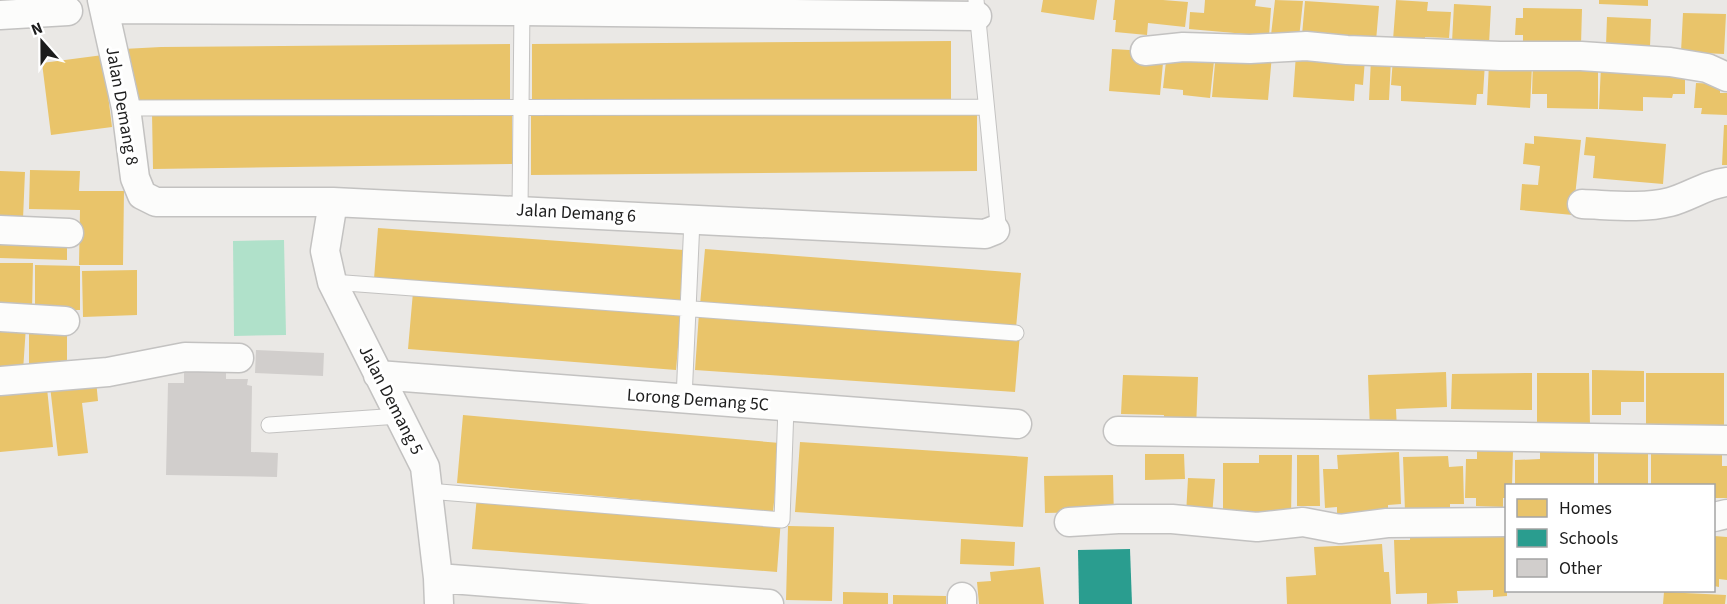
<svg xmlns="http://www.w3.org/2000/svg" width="1727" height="604" viewBox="0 0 1727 604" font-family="'Source Sans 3',sans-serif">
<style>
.pitch{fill:#b0e1ca}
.homes{fill:#e9c46a}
.schools{fill:#2a9d8f}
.building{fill:#d1cecc}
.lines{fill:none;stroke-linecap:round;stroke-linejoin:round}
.lane-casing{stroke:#c3c2c1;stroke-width:17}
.street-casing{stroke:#c3c2c1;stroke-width:31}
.lane{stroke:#fcfcfb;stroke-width:15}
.street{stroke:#fcfcfb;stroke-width:28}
.labels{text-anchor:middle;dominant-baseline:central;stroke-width:6;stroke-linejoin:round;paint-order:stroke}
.street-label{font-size:18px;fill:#1c1c1c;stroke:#fff}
</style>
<rect width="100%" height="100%" fill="#eae8e5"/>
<path class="pitch" d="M284 240 286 335 234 336 233 241Z"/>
<path class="homes" d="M1043 0H1097L1094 20 1041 12Z
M1115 0H1163L1188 2 1185 27 1148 23 1147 35 1115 32 1116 20H1113Z
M1205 0H1256L1255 6 1271 8 1269 36 1189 29 1190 12 1204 13Z
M1275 0 1303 1 1299 38 1271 35Z
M1396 0 1428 2 1427 11 1451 12 1449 38 1425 37V42L1393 40Z
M1599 0H1648V6L1599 4Z
M1305 1 1379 6 1376 41 1302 35Z
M1454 4 1491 6 1489 44 1452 42Z
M1523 8 1582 9 1581 45 1523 44V35H1515L1516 18H1523Z
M1683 13 1726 14 1724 54 1681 52Z
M1607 17 1651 19 1650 47 1606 45Z
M951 41V100L532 102V44Z
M510 44V100L133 104 123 49 161 47Z
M1112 49 1164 52 1160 95 1109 91Z
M1167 52 1214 61 1210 98 1183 95V90L1163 88Z
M1216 52 1272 55 1268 100 1212 97Z
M1296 54 1365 59 1363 85 1355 84 1354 101 1293 97Z
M103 55 112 127 51 135 42 63Z
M1393 58 1485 63 1483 94H1477L1476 105 1401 101V86L1391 85Z
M1371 59 1391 60 1389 100H1369Z
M1533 61 1598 62V109L1547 108V94H1532Z
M1489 63 1532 66 1530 108 1487 105Z
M1601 66 1674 70 1673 77 1685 78V94H1673L1672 98 1643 97V111L1599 109Z
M1696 83 1720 84V93H1727V115L1701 114 1702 108H1694Z
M977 107V171L531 175V111Z
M512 108V164L153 169 152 113Z
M1724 125H1727V165H1722Z
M1534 136 1581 140 1573 215 1520 210 1522 184 1538 185 1540 166 1523 164 1525 143 1534 144Z
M1586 137 1666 144 1663 184 1593 178 1595 156 1584 155Z
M30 170 80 171 79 191H124L123 265H79L80 210 29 209Z
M0 171 25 172 23 219H0Z
M378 228 684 250 680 301 374 279Z
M0 235 67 237V260L0 258Z
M705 249 1021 273 1016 328 700 305Z
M0 263H33L32 310 0 309Z
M35 265 80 266V310H35Z
M137 270V315L83 317 82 271Z
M413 292 681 313 676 370 408 349Z
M699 313 1020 334 1015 392 695 370Z
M0 325 26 326 23 371 0 370Z
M67 326V367L29 368V327Z
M1592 370 1644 371V402H1621V415H1592Z
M1446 372 1447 407 1396 409 1397 430 1370 431 1368 375Z
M1532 373V410L1451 409 1452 374Z
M1537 373H1589L1590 426 1537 427Z
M1646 373H1724V431H1646Z
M1123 375 1198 377 1196 429H1163L1164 415 1121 414Z
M96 380 98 401 82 403 88 453 58 456 50 386Z
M47 388 53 447 0 452V393Z
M463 415 780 443 773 512 457 483Z
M800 442 1028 457 1023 527 795 512Z
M1477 450 1513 451 1512 486H1506V498H1503V507L1476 506V498H1465L1466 459H1477Z
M1594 451V486H1515V460L1540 459V452Z
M1399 452 1401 504 1388 505V512L1337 515V507L1325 508 1323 469H1338L1337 455Z
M1598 452H1648V486H1598Z
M1651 452 1722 453V466H1727V498H1714V486H1651Z
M1145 454H1184L1185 479 1145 480Z
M1259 455H1292L1291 517H1223V463H1259Z
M1297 455H1319L1320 506H1297Z
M1448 456 1449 467 1463 466 1464 504H1450V509L1405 511 1403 457Z
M1113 475 1114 519 1089 512 1045 513 1044 476Z
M1188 478 1215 479 1212 516 1186 515Z
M477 496 781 519 777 572 472 549Z
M788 526 834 527 832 601 786 600Z
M1505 532 1507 596 1493 597V590L1457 591 1458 603 1427 604V593L1396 594 1394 540H1410V536Z
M1714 536 1727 537V580L1719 579V587L1714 586Z
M961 539 1015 542 1014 566 960 564Z
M1382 544 1384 572H1389L1391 604H1287L1286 577 1316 575 1314 547Z
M1040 567 1044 604H979L977 582 991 581 990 572Z
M843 592 888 593V604H843Z
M1664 592 1726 595 1725 604H1663Z
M893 595 946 596V604H893Z"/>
<path class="schools" d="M1130 549 1132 604H1079L1078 550Z"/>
<path class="building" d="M256 350 324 353 323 376 255 373Z
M184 364 226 365V379H248L247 385 252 386 251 452 278 453 277 477 166 475 168 383H184Z"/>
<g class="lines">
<defs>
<path id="lane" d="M976 0 998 224 995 230
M126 108 986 107
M520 210 522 6
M332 282 1016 333
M684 399 692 220
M269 425 399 416
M428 491 782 520 786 407"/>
<path id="street" d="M102 0 126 108 135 178 142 195 156 202H333L985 234 995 230
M104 9 521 11 977 16
M0 15 68 11
M1145 51 1183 47 1250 49 1306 46 1347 50 1500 56H1581L1670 62 1707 68 1727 77
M333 202 325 251 332 282 425 467 438 578 439 604
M1582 204C1611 205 1642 209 1670 202 1689 197 1707 184 1727 182
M0 230 69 233
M0 317 65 321
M378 375 1017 424
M0 381 108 372 185 357 239 358
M1118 431 1727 440
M1714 517 1727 514
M1069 522 1118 519H1172L1257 527 1303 522 1340 529 1387 523 1506 522
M438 578 769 604
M962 604V597"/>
</defs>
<use href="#lane" class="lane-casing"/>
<use href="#street" class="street-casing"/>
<use href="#lane" class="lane"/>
<use href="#street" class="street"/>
</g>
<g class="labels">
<g class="street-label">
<text transform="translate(122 106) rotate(80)">Jalan Demang 8</text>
<text transform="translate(576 213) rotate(3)">Jalan Demang 6</text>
<text transform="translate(391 400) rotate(63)">Jalan Demang 5</text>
<text transform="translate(698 400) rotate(4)">Lorong Demang 5C</text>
</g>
</g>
<rect x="1505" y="484" width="210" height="108" fill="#ffffff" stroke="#a4a4a4" stroke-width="1.5"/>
<rect x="1517" y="499" width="30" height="18" fill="#e9c46a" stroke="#a4a4a4" stroke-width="1.5"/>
<text x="1559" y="514" font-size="18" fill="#1c1c1c">Homes</text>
<rect x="1517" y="529" width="30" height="18" fill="#2a9d8f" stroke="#a4a4a4" stroke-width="1.5"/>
<text x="1559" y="544" font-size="18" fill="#1c1c1c">Schools</text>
<rect x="1517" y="559" width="30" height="18" fill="#d1cecc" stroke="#a4a4a4" stroke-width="1.5"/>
<text x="1559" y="574" font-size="18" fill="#1c1c1c">Other</text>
<g transform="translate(42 42) rotate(339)" stroke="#ffffff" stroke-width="4.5" paint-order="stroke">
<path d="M0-4.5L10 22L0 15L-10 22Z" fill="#1c1c1c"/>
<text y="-9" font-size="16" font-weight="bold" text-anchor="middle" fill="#1c1c1c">N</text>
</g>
</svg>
